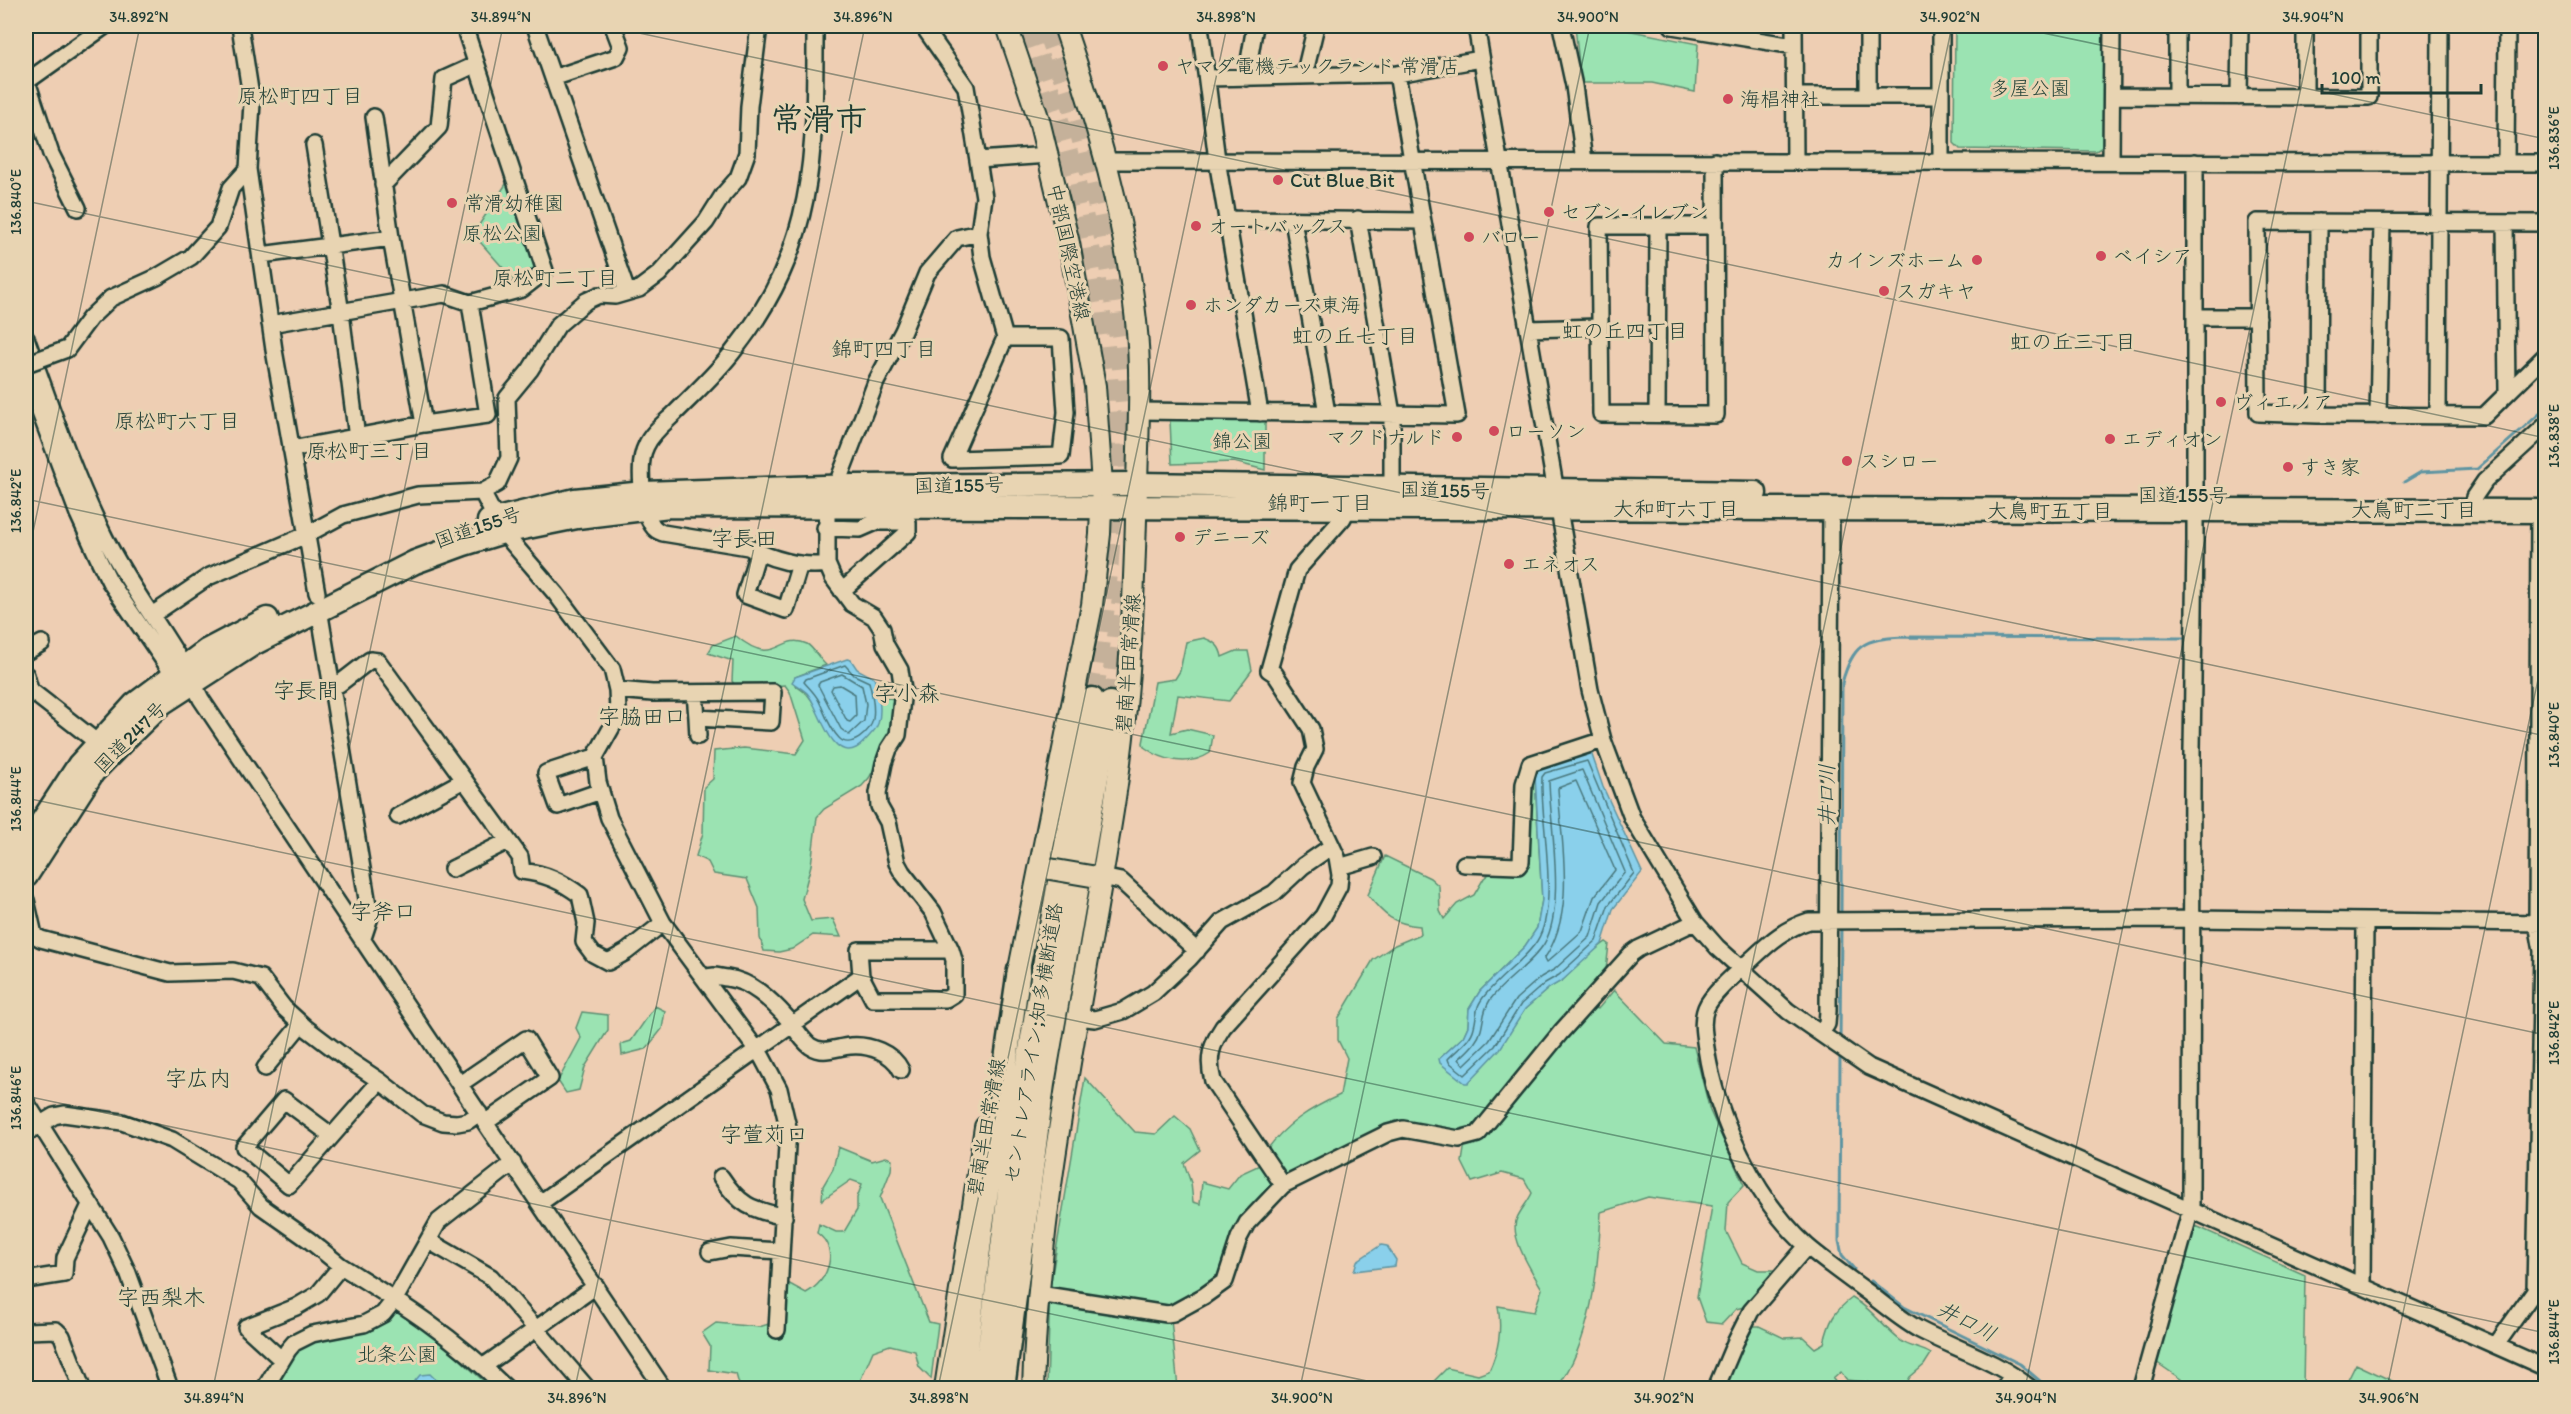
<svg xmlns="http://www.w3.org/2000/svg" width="2571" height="1414" viewBox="0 0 2571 1414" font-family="Itim,'Klee One',sans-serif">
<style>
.green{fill:#9be3b2;stroke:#5d9073;stroke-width:1.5}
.water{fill:#8ad0eb;stroke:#5f95a2;stroke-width:1.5}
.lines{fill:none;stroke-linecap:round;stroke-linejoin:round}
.shore{stroke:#4a787d;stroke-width:1.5}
.stream{stroke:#5f95a2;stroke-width:3}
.highway-tunnel{stroke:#c5b19a;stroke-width:22;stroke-dasharray:22 11;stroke-linecap:butt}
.minor-casing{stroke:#1f3d34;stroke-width:20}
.major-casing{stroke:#1f3d34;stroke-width:24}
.highway-casing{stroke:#1f3d34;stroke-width:27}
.minor{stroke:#e8d4b2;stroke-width:15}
.major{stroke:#e8d4b2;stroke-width:20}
.highway{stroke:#e8d4b2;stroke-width:22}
.minor-bridge-casing{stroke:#1f3d34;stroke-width:20;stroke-linecap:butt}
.major-bridge-casing{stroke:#1f3d34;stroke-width:24;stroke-linecap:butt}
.minor-bridge{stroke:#e8d4b2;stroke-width:15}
.major-bridge{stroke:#e8d4b2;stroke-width:20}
.ticks{fill:none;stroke:#1f3d34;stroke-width:1.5;stroke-opacity:0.45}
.poi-dot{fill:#d1495b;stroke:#e8d4b2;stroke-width:2}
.labels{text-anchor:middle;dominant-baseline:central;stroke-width:6;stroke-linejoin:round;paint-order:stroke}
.poi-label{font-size:20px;fill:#1f3d34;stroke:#e8d4b2;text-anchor:start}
.park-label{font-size:20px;fill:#25453a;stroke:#e8d4b2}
.street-label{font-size:20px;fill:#1f3d34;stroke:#e8d4b2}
.neighbourhood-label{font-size:21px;fill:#1f3d34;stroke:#e8d4b2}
.water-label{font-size:21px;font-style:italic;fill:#2a4c46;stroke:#e8d4b2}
.quarter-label{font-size:22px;fill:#1f3d34;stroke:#e8d4b2}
.town-label{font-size:32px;font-weight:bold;fill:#1f3d34;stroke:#e8d4b2}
.neatline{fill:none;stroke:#1f3d34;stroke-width:2}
.ticks-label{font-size:15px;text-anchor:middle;fill:#1f3d34}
</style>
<rect width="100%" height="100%" fill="#eeceb3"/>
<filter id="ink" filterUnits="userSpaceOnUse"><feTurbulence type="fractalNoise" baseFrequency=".0167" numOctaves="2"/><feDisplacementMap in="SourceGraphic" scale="12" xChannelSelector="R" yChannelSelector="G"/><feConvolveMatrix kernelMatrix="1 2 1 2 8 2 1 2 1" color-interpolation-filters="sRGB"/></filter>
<g filter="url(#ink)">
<path class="green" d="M1575 26H1606L1698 44 1695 92 1652 83H1581Z
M1955 26H2105L2104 146 2096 151 1960 149 1954 143Z
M508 181 540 270 519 286 473 234Z
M1265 419V470L1234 462 1172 464 1170 420Z
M736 636C777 670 779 631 807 644 813 647 819 659 826 665L795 677V685L807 694 813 702 879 720V703L887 698 896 699 894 733 869 778 862 786 824 809 817 817 811 865 802 899 811 921 833 919 841 937 813 935 792 949 779 952 764 951 760 938 759 908 747 879 714 874 708 862 696 856 703 833 704 787 713 779 714 751 744 748 796 754 805 740 790 692 785 685 737 688 732 681 733 661 708 653 713 645Z
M1204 638C1215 642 1220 646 1222 657L1236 651H1248L1252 670 1229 701 1178 695 1171 733 1187 729 1213 735 1210 753C1189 767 1163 761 1144 747L1143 743 1155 682 1175 679 1180 671 1186 642Z
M1536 766 1540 769 1535 780 1542 900 1537 928 1525 946 1480 991 1469 1009 1468 1026 1463 1037 1439 1059 1514 1026 1525 1009 1549 988 1563 980 1588 955 1606 942 1609 944 1606 970 1478 1128 1461 1136 1403 1125 1286 1179 1266 1151C1285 1124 1311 1108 1340 1095L1347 1058 1338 1040V1019L1373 960 1395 945 1421 934 1420 926C1394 924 1384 916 1368 895L1385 856 1430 878 1439 886 1440 911 1444 919 1457 904 1474 895 1484 878 1492 872 1523 869 1529 783Z
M1614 990 1666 1044 1694 1047 1710 1111 1744 1185 1728 1202 1726 1231 1742 1263 1758 1270H1777L1744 1307 1736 1309 1722 1324 1706 1322 1697 1297 1712 1206 1648 1197 1601 1212C1598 1271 1592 1340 1557 1388H1433L1434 1381 1447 1368 1478 1375 1489 1371C1499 1349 1502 1330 1498 1306L1534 1312 1542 1289C1533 1273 1508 1236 1517 1218 1521 1209 1528 1202 1532 1193L1524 1179 1502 1173 1472 1182 1462 1162 1465 1143 1589 1007 1598 1009Z
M655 1006 665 1011 662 1029 646 1049 622 1055 621 1044 631 1041Z
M582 1012 608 1015V1030L585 1067 579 1090 566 1093 558 1081 581 1038 576 1028Z
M1085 1078 1135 1132 1156 1134 1175 1116 1190 1129 1200 1150 1184 1163 1191 1183 1193 1202 1200 1204 1202 1182 1228 1189 1240 1174 1264 1163 1277 1185 1222 1282 1170 1310 1178 1388H1047L1050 1287Z
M838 1147 872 1161 886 1157 892 1159 891 1170 880 1198 929 1322 938 1324 931 1379 919 1367 915 1351 890 1345 873 1351 857 1388H740L736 1374 709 1370 710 1346 702 1333 716 1323 759 1327 782 1320 786 1282 806 1293C829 1281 840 1249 817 1233L819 1224 836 1232H844L857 1210V1198L862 1184 851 1180 822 1200 823 1186 833 1169Z
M2196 1226 2305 1275 2303 1388H2194L2156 1362 2183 1260Z
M1852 1298C1874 1310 1883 1328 1901 1341 1909 1347 1922 1348 1931 1354L1924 1365 1910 1377 1904 1388H1874L1868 1382 1847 1380 1841 1372 1833 1379 1840 1388H1724V1384L1752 1326H1759L1784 1338 1803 1337 1815 1348 1824 1343C1829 1322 1834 1311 1852 1298Z
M392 1312H398L440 1341 491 1388H271L293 1351 310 1341 373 1330Z
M2356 1364 2407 1388H2344Z"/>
<path class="water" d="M847 659 851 660 857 669 874 678C879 693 885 720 873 732 868 737 862 745 856 748 830 761 819 706 807 693 803 689 797 686 792 682L795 677Z
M1591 752 1603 787 1642 872 1613 909 1602 944 1563 980 1549 988 1525 1009 1500 1049 1468 1083H1465L1440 1063 1439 1059 1463 1037 1468 1026 1469 1009 1480 991 1525 946 1537 928 1542 900 1535 775 1540 769Z
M1381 1245 1387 1246 1396 1260 1395 1266 1354 1271 1357 1261Z
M430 1374 444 1388H409L420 1375Z"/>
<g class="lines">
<path class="shore" d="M845 665 854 675 869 682C872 693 875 707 873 719 871 732 850 750 839 738 829 728 825 713 819 701 815 693 809 688 804 682L806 679Z
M842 674 862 686 866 704 864 721 849 735 841 729 818 685 820 682Z
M840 685 855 694 856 716 850 722 847 721 831 690 833 686Z
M1587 761 1634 873 1608 906 1596 941 1559 975 1545 983 1521 1004 1495 1046 1465 1075 1449 1062 1448 1059C1457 1049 1471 1041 1474 1027 1478 1012 1474 1008 1486 994 1501 975 1524 961 1537 941 1560 905 1540 821 1542 777L1545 773Z
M1582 770 1625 872 1601 902 1590 937 1555 969 1541 977 1516 999 1489 1041 1464 1065 1459 1059C1468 1050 1478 1042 1481 1030 1484 1018 1483 1011 1490 1000 1505 979 1530 966 1544 944 1566 908 1550 824 1549 781Z
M1576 781 1615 870 1594 897 1582 931 1546 963 1544 959C1577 912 1561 843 1558 788Z"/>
<path class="stream" d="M2404 482 2421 472 2477 469 2546 408
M1841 915 1842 683C1853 644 1864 639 1903 637L2183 638
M1840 1041 1841 924
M1840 1053 1839 1241 1842 1255 1854 1269
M1871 1281 1904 1307 2020 1364 2048 1388"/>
<path class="highway-tunnel" d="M1027 26C1081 175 1114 332 1111 492 1110 562 1102 630 1092 699
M1046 26C1101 171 1124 318 1130 473
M1110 703 1126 572"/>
<defs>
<path id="minor" d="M240 26 252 103 248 169 274 350 317 593
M535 26 627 292
M815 26C815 151 817 245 735 349 718 372 697 391 676 412 666 422 652 432 646 446 637 463 642 509 652 525 655 530 658 531 663 533L748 547C771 559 801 568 827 564
M923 26 966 87 984 197 979 233 982 257 1005 338 952 459 1061 456 1066 412 1061 338H1005
M1200 26 1217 160 1260 413
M1476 26 1590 690 1603 740 1632 818 1695 922 1717 947 1788 1011 1869 1067 2546 1368
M1561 26 1574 86 1584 161
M1672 26 1794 46
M1794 26 1795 161
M1868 26V96
M1941 26V161
M2305 26V97
M1304 76 1316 26
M553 78 616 57 621 47 613 26
M1207 78 1397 74 1481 59
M1246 78 1255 26
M27 81 51 154 78 208
M26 82 105 26
M1795 96H1941
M2112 96 2369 97V26
M2177 96V26
M2239 97 2240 26
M314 145 341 313 357 438
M978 160 1049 155
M1107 161 2546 163
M2111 162 2112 26
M2506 163 2507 26
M383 185 439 127 444 79 475 65
M1227 219 1422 221
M1358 219 1392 414V489
M1293 220 1327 413
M2505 223 2507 391
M2546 223 2257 222 2258 413 2318 415 2484 416 2546 355
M1714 226H1599L1601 414 1716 415 1715 161
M261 255 391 238
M2195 317H2258
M270 324 444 294 470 303 522 289 545 271 464 26
M1528 329 1599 327
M26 338C50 404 73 474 105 538 133 594 174 642 201 699L663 1388
M67 349 90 318 111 298 157 277 191 257 218 227 231 188 248 169
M26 375 78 514 100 562 110 582 173 674 181 681
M1139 411 1457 415 1397 74
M1657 414 1658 227
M2318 415 2319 222
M2438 415 2440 26
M2378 416 2382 223
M424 424 488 415 470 303
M291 449 424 424 391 238 374 117
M840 476 876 382 903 331 927 273 957 238 979 233
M482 492 496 519
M2474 497 2485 481 2546 425
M827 517V564L833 578 852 604 874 617 882 629 885 644 900 670 903 690 898 735 889 749 884 763 878 793 879 806 888 822 897 863 902 872 933 912 951 950 954 960V994L946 999H873L861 976 859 950H951
M825 528 860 529 876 522H908V532L842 591
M503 532 556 594 612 669 617 690 618 711 613 725 595 757 598 782 609 818 663 923 762 1057 779 1089 788 1127 777 1330
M758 552 745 595 786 610 800 564
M319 609 370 917 363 938
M152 615 208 577 306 535 343 515 418 495 482 492 497 484 509 458 507 398 530 370 558 325 586 301 599 295 615 296 639 289 659 274 706 222 723 195 738 178 747 153 749 106 759 26
M26 652 42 643
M26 675 30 690 98 743
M332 686 339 684 370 660 378 661 520 857 522 871C546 874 561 881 580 895L586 923 584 942 593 954 608 962 626 952 663 923
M617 690 652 693 773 692 771 722 697 718 695 693
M697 718 698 736
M595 757 546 773 558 806 601 791
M398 816 464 780
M1464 864 1518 866 1521 862 1524 784 1530 764 1603 740
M1339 867 1373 857
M452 869 508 841
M1102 877 1121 881 1197 951
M26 900 34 935 41 939 170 973 233 971 261 978 284 1008 306 1028 347 1059 380 1081 422 1114 443 1122 457 1123 468 1121 479 1113
M705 978C713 974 719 977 727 978 751 981 771 1000 787 1018 795 1027 800 1038 810 1046 823 1055 837 1047 850 1046 869 1044 893 1053 901 1070
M1077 1017 1095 1019 1123 1011 1153 993 1189 959 1222 922 1274 893 1303 866 1332 846
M1821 1033 1827 1024 1828 1011 1831 509
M265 1068 301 1024
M460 1084 526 1039 550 1078 486 1122
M26 1102 111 1237 128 1273 170 1388
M26 1133 54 1116 64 1114 122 1122 172 1140 239 1181 261 1206 309 1240 341 1266
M331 1135 284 1100 244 1147 289 1185 380 1081
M721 1177C740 1206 751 1209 784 1217
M1283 1185 1213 1081C1207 1059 1211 1045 1223 1027L1323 916 1339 886 1340 875 1337 857 1302 783 1306 767 1315 749 1311 729 1275 674 1269 670 1297 570 1343 518 1348 508
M540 1203 861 976
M429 1241 491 1277 587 1388
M710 1252 731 1248 781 1251
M26 1280 64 1274 65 1258 90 1205
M2362 1285 2365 922
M1039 1294 1167 1314 1173 1313 1204 1296 1225 1281 1239 1238 1247 1223 1283 1185 1388 1133 1403 1129 1459 1139 1478 1134 1561 1032 1631 954 1638 949 1695 922
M26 1331 56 1330 62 1336 82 1388
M2496 1345 2535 1290 2542 951 2537 923 2539 511
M282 1360 246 1327 296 1307 318 1294 341 1266C403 1304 454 1337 506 1388
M484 1366 596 1286
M265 1388 288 1350 294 1343 312 1334 364 1324 383 1314 395 1299 439 1221 513 1163
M1716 1388 1735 1343 1751 1311 1807 1246
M2004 1388 2012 1375
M2030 1388C1996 1360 1956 1349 1918 1329 1899 1318 1883 1304 1866 1291 1847 1277 1827 1263 1808 1247 1756 1201 1716 1117 1706 1048 1704 1035 1701 1021 1706 1008 1713 992 1739 971 1753 958 1770 942 1786 928 1809 921L2191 919 2546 923
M2141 1388 2191 1209 2192 750 2195 541V162"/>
<path id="major" d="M1007 26 1039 120 1069 243 1095 386 1102 484 1100 534 1092 605 1016 984
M945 1388 985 1127
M1033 1388C1039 1190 1085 994 1115 798 1131 695 1134 591 1137 487 1138 432 1142 376 1136 321 1125 219 1097 122 1064 26"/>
<path id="highway" d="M489 521 575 500 644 493 853 486 1137 484 1755 493
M26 846 79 765 135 704 206 651 267 619
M26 876 93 772 128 736 162 703 253 644 415 562 464 544 503 532 577 517 669 506 2546 511
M962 1388 982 1225 1019 970
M984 1388 1018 1122 1046 954 1092 699
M1003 1388 1043 1084 1110 703"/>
</defs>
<use href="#minor" class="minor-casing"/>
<use href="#major" class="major-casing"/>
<use href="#highway" class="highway-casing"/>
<use href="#minor" class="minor"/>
<use href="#major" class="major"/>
<use href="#highway" class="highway"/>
<defs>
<path id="minor-bridge" d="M26 364 67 349"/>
<path id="major-bridge" d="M1050 869 1091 876"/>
</defs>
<use href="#minor-bridge" class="minor-bridge-casing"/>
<use href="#major-bridge" class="major-bridge-casing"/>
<use href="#minor-bridge" class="minor-bridge"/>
<use href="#major-bridge" class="major-bridge"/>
</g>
</g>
<path class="ticks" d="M606 26 2546 438M2010 26 2546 139M26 201 2546 736M26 499 2546 1035M26 565 140 26M26 798 2546 1333M26 1096 1400 1388M213 1388 503 26M575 1388 865 26M938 1388 1227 26M1300 1388 1590 26M1662 1388 1952 26M2025 1388 2314 26M2387 1388 2546 642"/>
<g class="poi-dot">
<circle cx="1163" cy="66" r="6"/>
<circle cx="1728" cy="99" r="6"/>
<circle cx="1278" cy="180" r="6"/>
<circle cx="452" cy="203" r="6"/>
<circle cx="1549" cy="212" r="6"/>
<circle cx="1196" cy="226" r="6"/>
<circle cx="1469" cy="237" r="6"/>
<circle cx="2101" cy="256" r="6"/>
<circle cx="1977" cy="260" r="6"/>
<circle cx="1884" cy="291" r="6"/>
<circle cx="1191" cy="305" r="6"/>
<circle cx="2221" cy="402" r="6"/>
<circle cx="1494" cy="431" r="6"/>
<circle cx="1457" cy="437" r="6"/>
<circle cx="2110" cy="439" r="6"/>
<circle cx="1847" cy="461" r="6"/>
<circle cx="2288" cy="467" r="6"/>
<circle cx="1180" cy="537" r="6"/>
<circle cx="1509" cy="564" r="6"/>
</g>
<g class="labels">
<g class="poi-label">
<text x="1175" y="66">ヤマダ電機テックランド 常滑店</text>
<text x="1740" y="99">海椙神社</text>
<text x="1290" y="180">Cut Blue Bit</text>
<text x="464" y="203">常滑幼稚園</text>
<text x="1561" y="212">セブン-イレブン</text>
<text x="1208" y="226">オートバックス</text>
<text x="1481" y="237">バロー</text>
<text x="2113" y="256">ベイシア</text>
<text x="1965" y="260" text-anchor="end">カインズホーム</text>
<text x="1896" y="291">スガキヤ</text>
<text x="1203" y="305">ホンダカーズ東海</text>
<text x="2233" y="402">ヴィエノア</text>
<text x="1506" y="431">ローソン</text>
<text x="1445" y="437" text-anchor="end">マクドナルド</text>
<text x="2122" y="439">エディオン</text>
<text x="1859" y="461">スシロー</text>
<text x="2300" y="467">すき家</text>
<text x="1192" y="537">デニーズ</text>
<text x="1521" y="564">エネオス</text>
</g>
<g class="park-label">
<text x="2030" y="88">多屋公園</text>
<text x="502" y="233">原松公園</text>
<text x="1242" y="441">錦公園</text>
<text x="397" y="1354">北条公園</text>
</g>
<g class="street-label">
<text transform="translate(1069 252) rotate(78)">中部国際空港線</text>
<text transform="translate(959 485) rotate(-1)">国道155号</text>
<text transform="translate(1445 490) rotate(1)">国道155号</text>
<text x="2183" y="495">国道155号</text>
<text transform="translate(478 527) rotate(-19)">国道155号</text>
<text transform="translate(1128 663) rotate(-86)">碧南半田常滑線</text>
<text transform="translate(130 737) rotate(-45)">国道247号</text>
<text transform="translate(1033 1043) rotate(-81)">セントレアライン;知多横断道路</text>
<text transform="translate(986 1127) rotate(-80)">碧南半田常滑線</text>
</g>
<g class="neighbourhood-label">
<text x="300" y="95">原松町四丁目</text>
<text x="555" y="277">原松町二丁目</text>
<text x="1625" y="330">虹の丘四丁目</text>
<text x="1355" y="335">虹の丘七丁目</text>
<text x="2073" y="341">虹の丘三丁目</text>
<text x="884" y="348">錦町四丁目</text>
<text x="177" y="420">原松町六丁目</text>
<text x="369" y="450">原松町三丁目</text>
<text x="1320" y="502">錦町一丁目</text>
<text x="1676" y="508">大和町六丁目</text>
<text x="2414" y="509">大鳥町二丁目</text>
<text x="2050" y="510">大鳥町五丁目</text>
</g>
<g class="water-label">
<text transform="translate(1826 795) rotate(-90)">井口川</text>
<text transform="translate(1967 1321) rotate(27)">井口川</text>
</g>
<g class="quarter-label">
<text x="744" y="538">字長田</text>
<text x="306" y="690">字長間</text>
<text x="907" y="693">字小森</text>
<text x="642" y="716">字脇田口</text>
<text x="383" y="911">字斧口</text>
<text x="198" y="1078">字広内</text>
<text x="764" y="1134">字萱苅口</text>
<text x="161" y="1297">字西梨木</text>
</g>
<g class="town-label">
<text x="819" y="119">常滑市</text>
</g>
</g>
<rect width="2571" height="1414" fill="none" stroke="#e8d4b2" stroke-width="66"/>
<path d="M2322 84v9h159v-9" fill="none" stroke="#1f3d34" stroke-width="3"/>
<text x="2331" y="84" font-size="18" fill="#1f3d34" stroke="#e8d4b2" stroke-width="4.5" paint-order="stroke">100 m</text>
<rect x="33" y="33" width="2505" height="1348" class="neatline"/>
<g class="ticks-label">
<text x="139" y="22">34.892°N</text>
<text x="501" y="22">34.894°N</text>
<text x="863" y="22">34.896°N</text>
<text x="1226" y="22">34.898°N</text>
<text x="1588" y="22">34.900°N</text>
<text x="1950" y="22">34.902°N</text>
<text x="2313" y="22">34.904°N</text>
<text transform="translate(2554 138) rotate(-90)" y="5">136.836°E</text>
<text transform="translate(16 202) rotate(-90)" y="5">136.840°E</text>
<text transform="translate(2554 436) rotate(-90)" y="5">136.838°E</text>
<text transform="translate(16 501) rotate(-90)" y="5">136.842°E</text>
<text transform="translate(2554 735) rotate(-90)" y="5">136.840°E</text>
<text transform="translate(16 799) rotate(-90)" y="5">136.844°E</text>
<text transform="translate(2554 1033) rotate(-90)" y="5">136.842°E</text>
<text transform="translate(16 1098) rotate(-90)" y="5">136.846°E</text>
<text transform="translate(2554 1332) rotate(-90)" y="5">136.844°E</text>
<text x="214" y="1403">34.894°N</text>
<text x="577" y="1403">34.896°N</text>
<text x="939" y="1403">34.898°N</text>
<text x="1302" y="1403">34.900°N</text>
<text x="1664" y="1403">34.902°N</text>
<text x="2026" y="1403">34.904°N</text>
<text x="2389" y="1403">34.906°N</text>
</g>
</svg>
